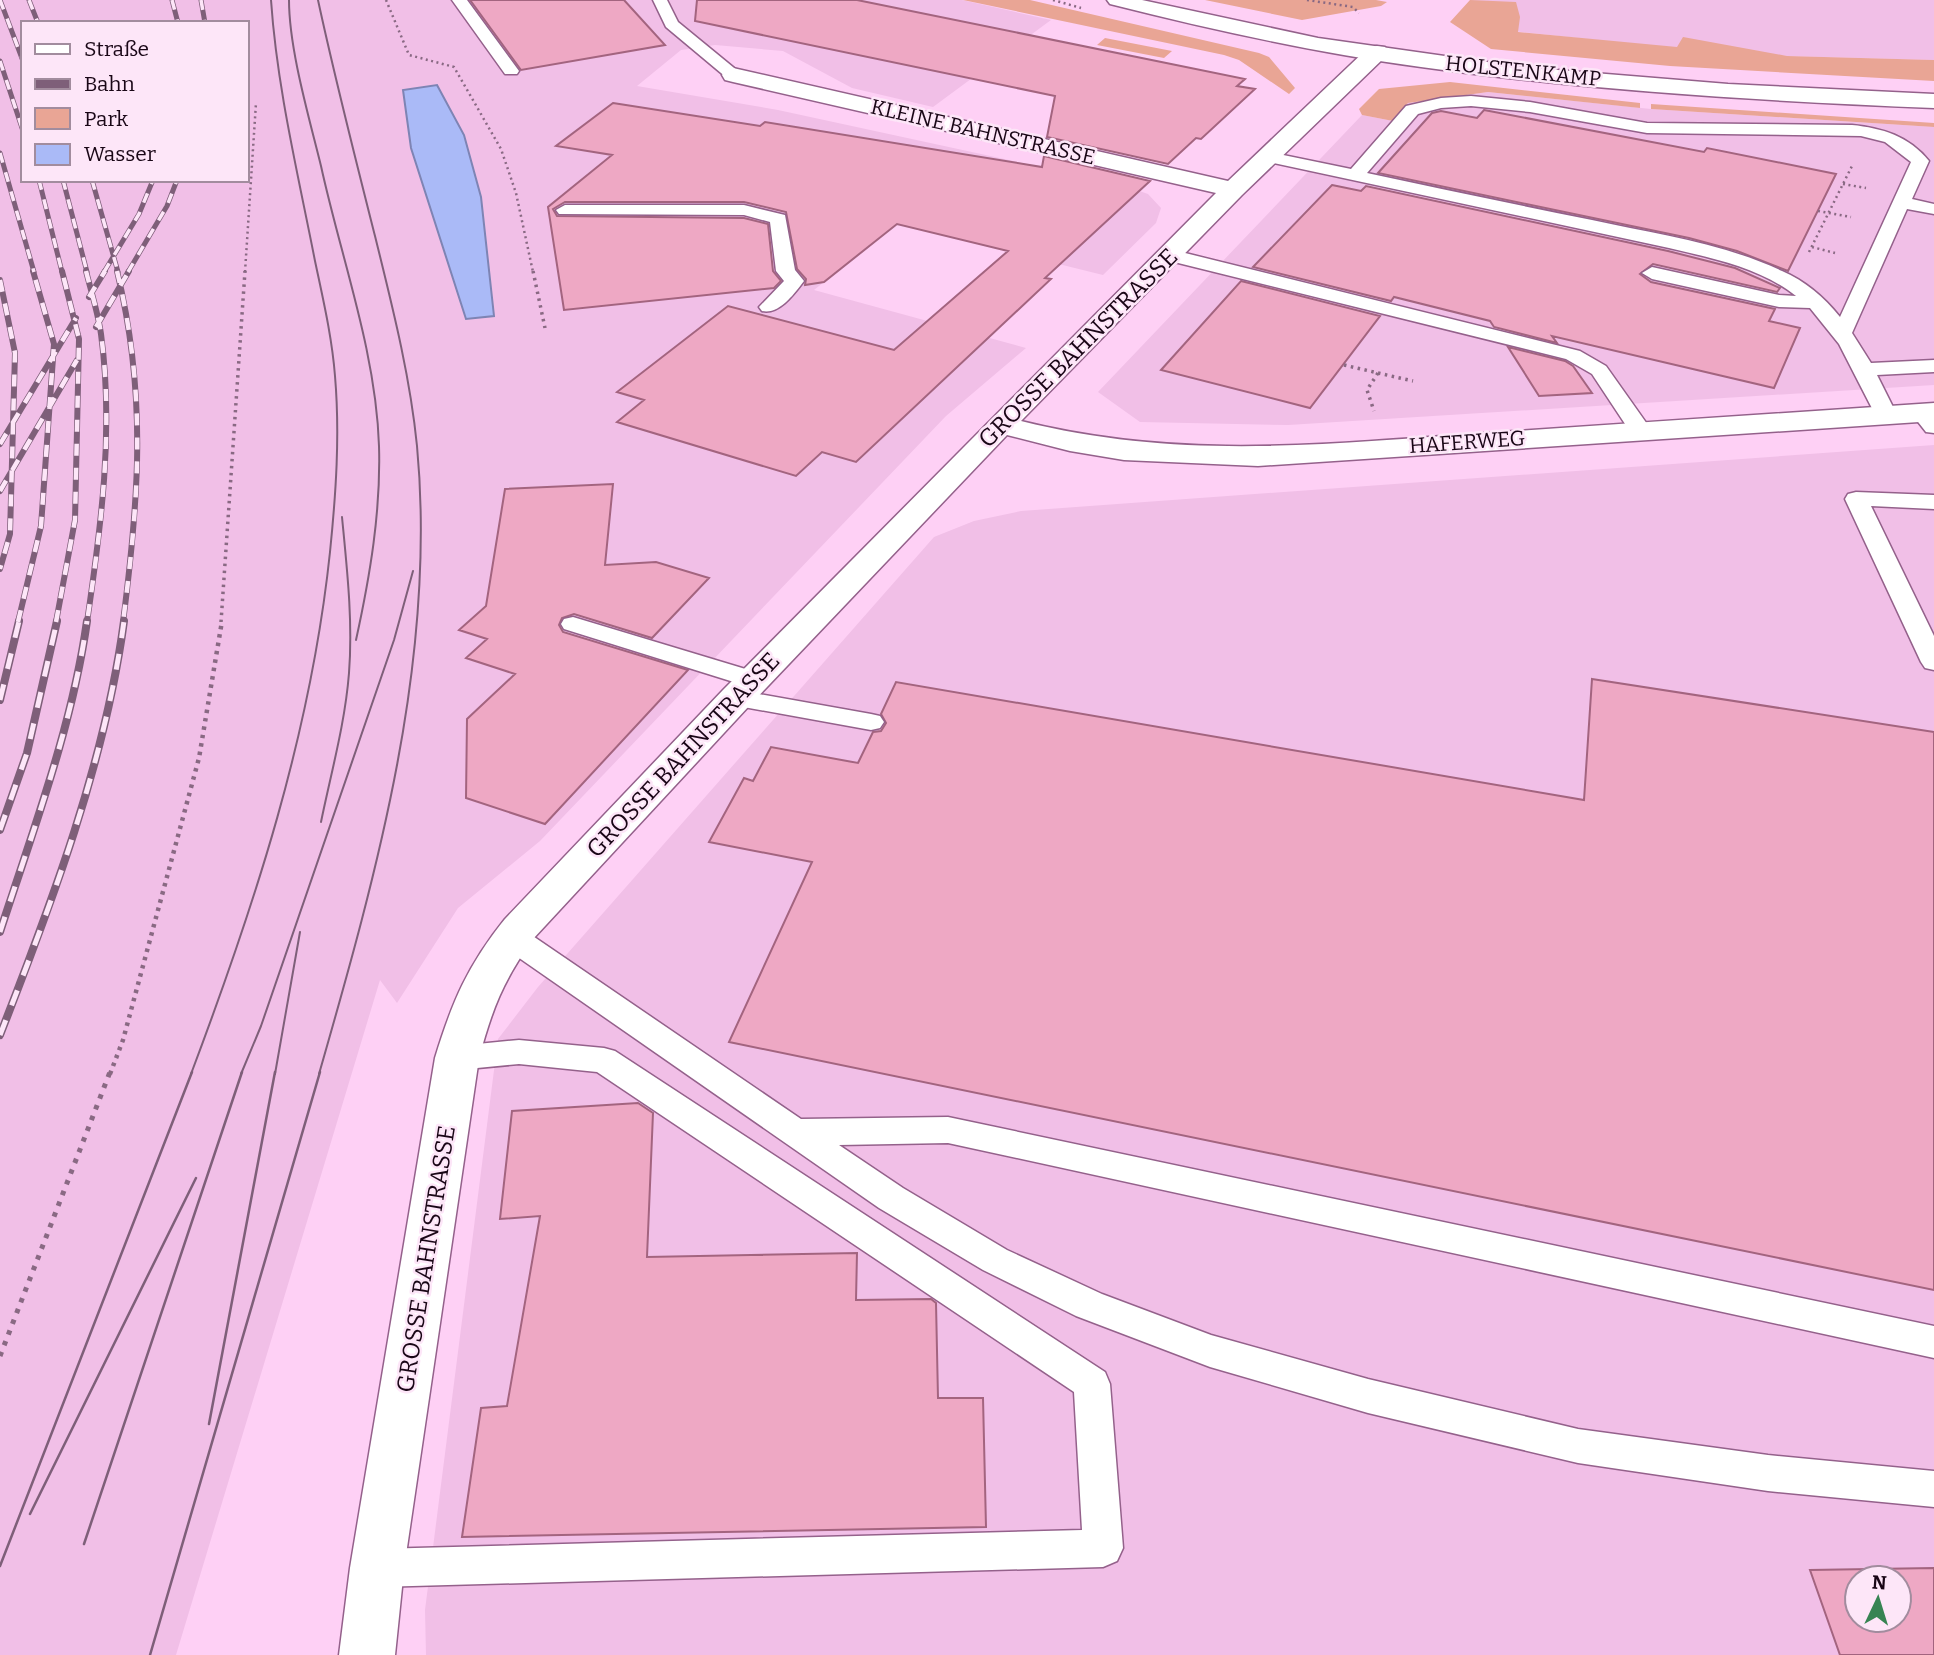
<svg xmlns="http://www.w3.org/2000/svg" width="1934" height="1655" viewBox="0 0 1934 1655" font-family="Bitter,serif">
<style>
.built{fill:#f1bfe7;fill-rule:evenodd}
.green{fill:#e9a595}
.water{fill:#aabaf7;stroke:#7e84b4;stroke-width:2}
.building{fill:#eea8c4;stroke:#a3647f;stroke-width:2;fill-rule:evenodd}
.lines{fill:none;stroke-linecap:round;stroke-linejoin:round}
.service-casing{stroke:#94618b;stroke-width:3}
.minor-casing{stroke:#94618b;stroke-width:3}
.secondary-casing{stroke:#94618b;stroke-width:3}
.path-far3{stroke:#896983;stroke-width:2.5;stroke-dasharray:2 3.5;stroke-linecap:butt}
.path-far2{stroke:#896983;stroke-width:3.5;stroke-dasharray:2.5 4.5;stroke-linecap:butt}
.path-far1{stroke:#896983;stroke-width:4.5;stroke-dasharray:3.5 5;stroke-linecap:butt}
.path{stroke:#896983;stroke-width:5;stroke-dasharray:4.5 7;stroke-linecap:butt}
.service{fill:#fff;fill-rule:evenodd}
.minor{fill:#fff;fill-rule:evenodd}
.secondary{fill:#fff;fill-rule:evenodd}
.tram-far1{stroke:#7e5f79;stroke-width:2}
.tram{stroke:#7e5f79;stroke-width:2.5}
.rail-far2-casing{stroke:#7e5f79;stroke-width:5}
.rail-far1-casing{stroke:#7e5f79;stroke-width:6}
.rail-casing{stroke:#7e5f79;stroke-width:8}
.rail-far2{stroke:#fde6f8;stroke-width:3.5;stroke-dasharray:10;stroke-linecap:butt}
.rail-far1{stroke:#fde6f8;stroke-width:4.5;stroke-dasharray:12;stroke-linecap:butt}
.rail{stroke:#fde6f8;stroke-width:5;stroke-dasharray:16;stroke-linecap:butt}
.labels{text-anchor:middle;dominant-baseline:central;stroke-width:5;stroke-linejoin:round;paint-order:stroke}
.far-street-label{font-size:21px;fill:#190616;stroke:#fde6f8}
.street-label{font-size:24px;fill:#190616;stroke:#fde6f8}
</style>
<rect width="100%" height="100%" fill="#fed0f5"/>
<path class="built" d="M0 0H962L1051 20 933 107 852 88 783 51 715 45 681 50 637 86 778 110 1119 184 1148 194 1161 208 1156 223 1103 275 897 224 814 290 1026 348 946 416 540 841 458 908 397 1003 380 980 176 1655H0ZM23 23H247V180H23Z
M1470 0H1934V60L1787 56 1644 45 1493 29Z
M1488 92 1651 109 1934 127V385L1288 425 1140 422 1098 392 1362 115 1393 121 1408 103Z
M1934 445V1655H426L425 1610 498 1039 538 987 934 537 974 521 1021 511ZM1857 1578H1899V1620H1857Z"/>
<path class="green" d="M963 0H1030L1259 53 1269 57 1295 88 1289 94 1239 60 1224 55Z
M1205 0H1376L1387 2 1381 6 1302 20Z
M1470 0 1516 2 1520 17 1518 32 1677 47 1683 37 1787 56 1934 60V81L1670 66 1491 49 1450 22Z
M1105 38 1172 51 1164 58 1097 45Z
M1450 82 1640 103V108L1488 92 1408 103 1393 121 1362 115 1359 109 1379 89Z
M1651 104 1934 123V127L1651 109Z"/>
<path class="water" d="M437 85 464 135 481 197 494 316 466 319 411 148 403 90Z"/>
<path class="building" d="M470 0H624L665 45 521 70Z
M697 0H857L1245 79 1237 86 1255 89 1201 139 1196 138 1168 164 1047 137 1055 96 695 21Z
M613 103 760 126 765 122 1042 167 1044 156 1150 181 1045 278 1051 279 856 462 822 452 796 476 617 422 644 400 617 392 728 306 894 350 1008 251 897 224 824 282 805 285 806 279 797 269 786 212 744 202H565L553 209 557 216 744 218 768 224 773 271 781 281 774 288 564 310 548 207 612 155 556 146Z
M1484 110 1704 152 1707 148 1836 174 1788 271 1737 251 1689 238 1378 173 1432 113 1441 111 1477 118Z
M1332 185 1361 191 1366 186 1668 251 1735 268 1780 288 1777 292 1653 264 1640 274 1651 282 1775 309 1769 321 1800 328 1774 388 1552 336 1557 343 1494 327 1490 321 1394 297 1391 301 1253 267Z
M1241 281 1380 316 1310 408 1161 370Z
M1508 347 1565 361 1573 366 1592 393 1539 396Z
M613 484 605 565 656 562 709 578 652 638 574 614 562 618 559 625 563 632 688 670 545 824 466 798 467 719 515 674 466 658 487 639 459 630 486 606 505 489Z
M1592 679 1934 732V1290L729 1042 812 862 709 842 744 778 753 781 771 747 858 763 873 732 881 731 886 723 881 714 896 682 1584 800Z
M638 1103 653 1113 647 1257 857 1253 856 1300 931 1299 936 1303 938 1398H983L986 1527 462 1537 481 1408 507 1406 540 1216 500 1219 512 1111Z
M1934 1568V1655H1840L1810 1570ZM1857 1578H1899V1620H1857Z"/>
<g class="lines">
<defs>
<path id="service" d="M452 0H467L519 71 517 74H505Z
M653 0H667L678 22 739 72 741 75 739 78H727L666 27Z
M1471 96 1530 102 1647 123 1852 125C1882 128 1909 136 1929 161L1912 199 1934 204V214L1907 209 1852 333 1871 363 1934 360V372L1877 375 1897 415 1894 420H1878L1839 344 1810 308 1779 307 1652 279 1642 273 1652 267 1779 295 1796 296C1761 268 1712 258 1669 248L1269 162 1260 157 1269 152 1351 169 1406 106 1441 98ZM1471 106 1530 112 1647 133 1861 136 1885 142 1911 162 1840 317C1824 297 1805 281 1782 271 1723 243 1655 234 1592 220 1517 205 1442 189 1367 173L1418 114 1441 108Z
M565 205H744L785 215 795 270 804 281C794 294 779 315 762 311L759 307 784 281 776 271 770 222 744 215 559 214 556 210Z
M1169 249 1580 351 1606 366 1652 431 1649 436H1633L1592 374 1566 359 1162 259 1160 255Z
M1922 407 1930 408 1934 414V433L1926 432 1911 413 1914 408Z
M1856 492 1934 495V509L1871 506 1934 636V670L1925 668 1921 662 1845 499 1848 494Z
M573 617 762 674 766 680 762 686 753 688 564 629 561 624 564 619Z
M736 690 871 714 880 716 884 722 880 728 871 730 727 704 723 698 727 692Z
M513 927 524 930 801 1119 948 1117 1934 1326V1358L948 1143 839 1145 903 1188 1007 1250 1102 1294 1211 1335 1368 1379 1578 1429 1768 1455 1934 1471V1507L1768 1491 1578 1463 1368 1413 1210 1367 1076 1316 983 1270 879 1208 502 946 498 938 502 930Z
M519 1040 604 1048 615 1051 1105 1372 1110 1384 1123 1548 1117 1561 1103 1567 377 1587 363 1582 357 1568 363 1554 377 1549 1082 1530 1074 1392 597 1072 519 1064 457 1070 446 1067 441 1058 446 1049 457 1046Z"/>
<path id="minor" d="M1377 46 1385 47 1388 52 1385 57 1242 195 1021 421C1182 461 1322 444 1485 433 1634 423 1784 413 1934 403V421L1258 466 1124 460 1070 451 1007 435 749 706 533 939C503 981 492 1009 479 1058L404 1568 395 1655H339L350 1568 435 1058C452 1002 468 965 505 919L723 690 1216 193 733 82 725 80 722 75 725 70 733 68 1228 181 1369 47Z"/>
<path id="secondary" d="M1107 0H1142L1318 38 1522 67 1728 84 1934 94V108C1763 101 1592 91 1421 67 1316 53 1213 30 1110 4Z"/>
</defs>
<use href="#service" class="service-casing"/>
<use href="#minor" class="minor-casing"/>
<use href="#secondary" class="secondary-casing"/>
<path class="path-far3" d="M386 0 409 55 454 67 501 149 516 193 533 272
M1053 0 1081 8
M1307 0 1353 7 1359 13
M1843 184 1866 188
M1818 211 1851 217
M1812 247 1835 253
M1809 252 1852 166
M245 272 256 103"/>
<path class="path-far2" d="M533 271 545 328
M1344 365 1378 373 1367 390 1374 411
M1378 373 1413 381
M221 622 245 271"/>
<path class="path-far1" d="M110 1074 123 1040 199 758 222 621"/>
<path class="path" d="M0 1356 110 1072"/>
<use href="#service" class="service"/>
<use href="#minor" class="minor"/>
<use href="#secondary" class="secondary"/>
<path class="tram-far1" d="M289 0C289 49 309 117 321 166 341 258 376 351 379 446 381 511 370 576 356 640
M318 0C335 79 355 157 375 236 392 305 410 375 417 446 437 658 377 872 319 1074
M321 822C331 773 345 724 349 673 353 621 347 569 342 517
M191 1074C255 904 311 733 330 552 336 493 340 435 335 376 332 337 323 299 315 261 298 174 277 88 271 0
M241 1074 261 1026 394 640 413 571
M275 1074 300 932"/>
<path class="tram" d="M209 1424 275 1072
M30 1514 196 1178
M84 1544 242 1072
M0 1566 192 1072
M150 1655 320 1072"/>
<defs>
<path id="rail-far2" d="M0 0 23 61
M29 0 38 23
M172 0 178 23
M201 0 205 23
M0 61 23 131
M0 153 34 272
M39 180 62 272
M63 180 87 272
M92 180 118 272
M104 272 139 214 153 180
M128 272 167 206 177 180"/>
<path id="rail-far1" d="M86 271C91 291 98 313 101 334 114 430 101 527 87 622
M117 271C147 395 139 498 123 622
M0 280 15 353 10 534 0 569
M89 297 105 271
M96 327 129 271
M0 444 76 318
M0 491 77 360
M18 622 41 526 54 344 33 271
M56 622 75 520 79 339 62 271"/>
<path id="rail" d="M0 700 19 621
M0 830 27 753 57 621
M0 932C33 830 72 728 87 621
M0 1035C52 902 105 763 124 621"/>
</defs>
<use href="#rail-far2" class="rail-far2-casing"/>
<use href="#rail-far1" class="rail-far1-casing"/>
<use href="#rail" class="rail-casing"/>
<use href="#rail-far2" class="rail-far2"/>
<use href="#rail-far1" class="rail-far1"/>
<use href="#rail" class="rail"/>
</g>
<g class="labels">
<g class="far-street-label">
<text transform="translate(1523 71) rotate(6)">HOLSTENKAMP</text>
<text transform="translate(983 132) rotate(13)">KLEINE BAHNSTRASSE</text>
<text transform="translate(1467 442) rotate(-4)">HAFERWEG</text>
</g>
<g class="street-label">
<text transform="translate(1078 348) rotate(-45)">GROSSE BAHNSTRASSE</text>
<text transform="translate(683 755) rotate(-47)">GROSSE BAHNSTRASSE</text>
<text transform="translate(426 1259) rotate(-81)">GROSSE BAHNSTRASSE</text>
</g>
</g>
<rect x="21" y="21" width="228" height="161" fill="#fde6f8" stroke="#a28c9e" stroke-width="2"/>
<rect x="35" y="44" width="35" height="10" fill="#ffffff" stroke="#a28c9e" stroke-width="2"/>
<text x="84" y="56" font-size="21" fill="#190616">Straße</text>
<rect x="35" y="79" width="35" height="10" fill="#7e5f79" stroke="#a28c9e" stroke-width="2"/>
<text x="84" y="91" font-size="21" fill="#190616">Bahn</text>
<rect x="35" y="108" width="35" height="21" fill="#e9a595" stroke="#a28c9e" stroke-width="2"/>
<text x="84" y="126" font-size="21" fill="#190616">Park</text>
<rect x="35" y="144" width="35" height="21" fill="#aabaf7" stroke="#a28c9e" stroke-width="2"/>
<text x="84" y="161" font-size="21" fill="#190616">Wasser</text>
<g transform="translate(1878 1599) rotate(4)"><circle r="33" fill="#fde6f8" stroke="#a28c9e" stroke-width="2"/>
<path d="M0-5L12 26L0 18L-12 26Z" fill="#378453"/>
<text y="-10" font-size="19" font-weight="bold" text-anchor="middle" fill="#190616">N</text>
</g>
</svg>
